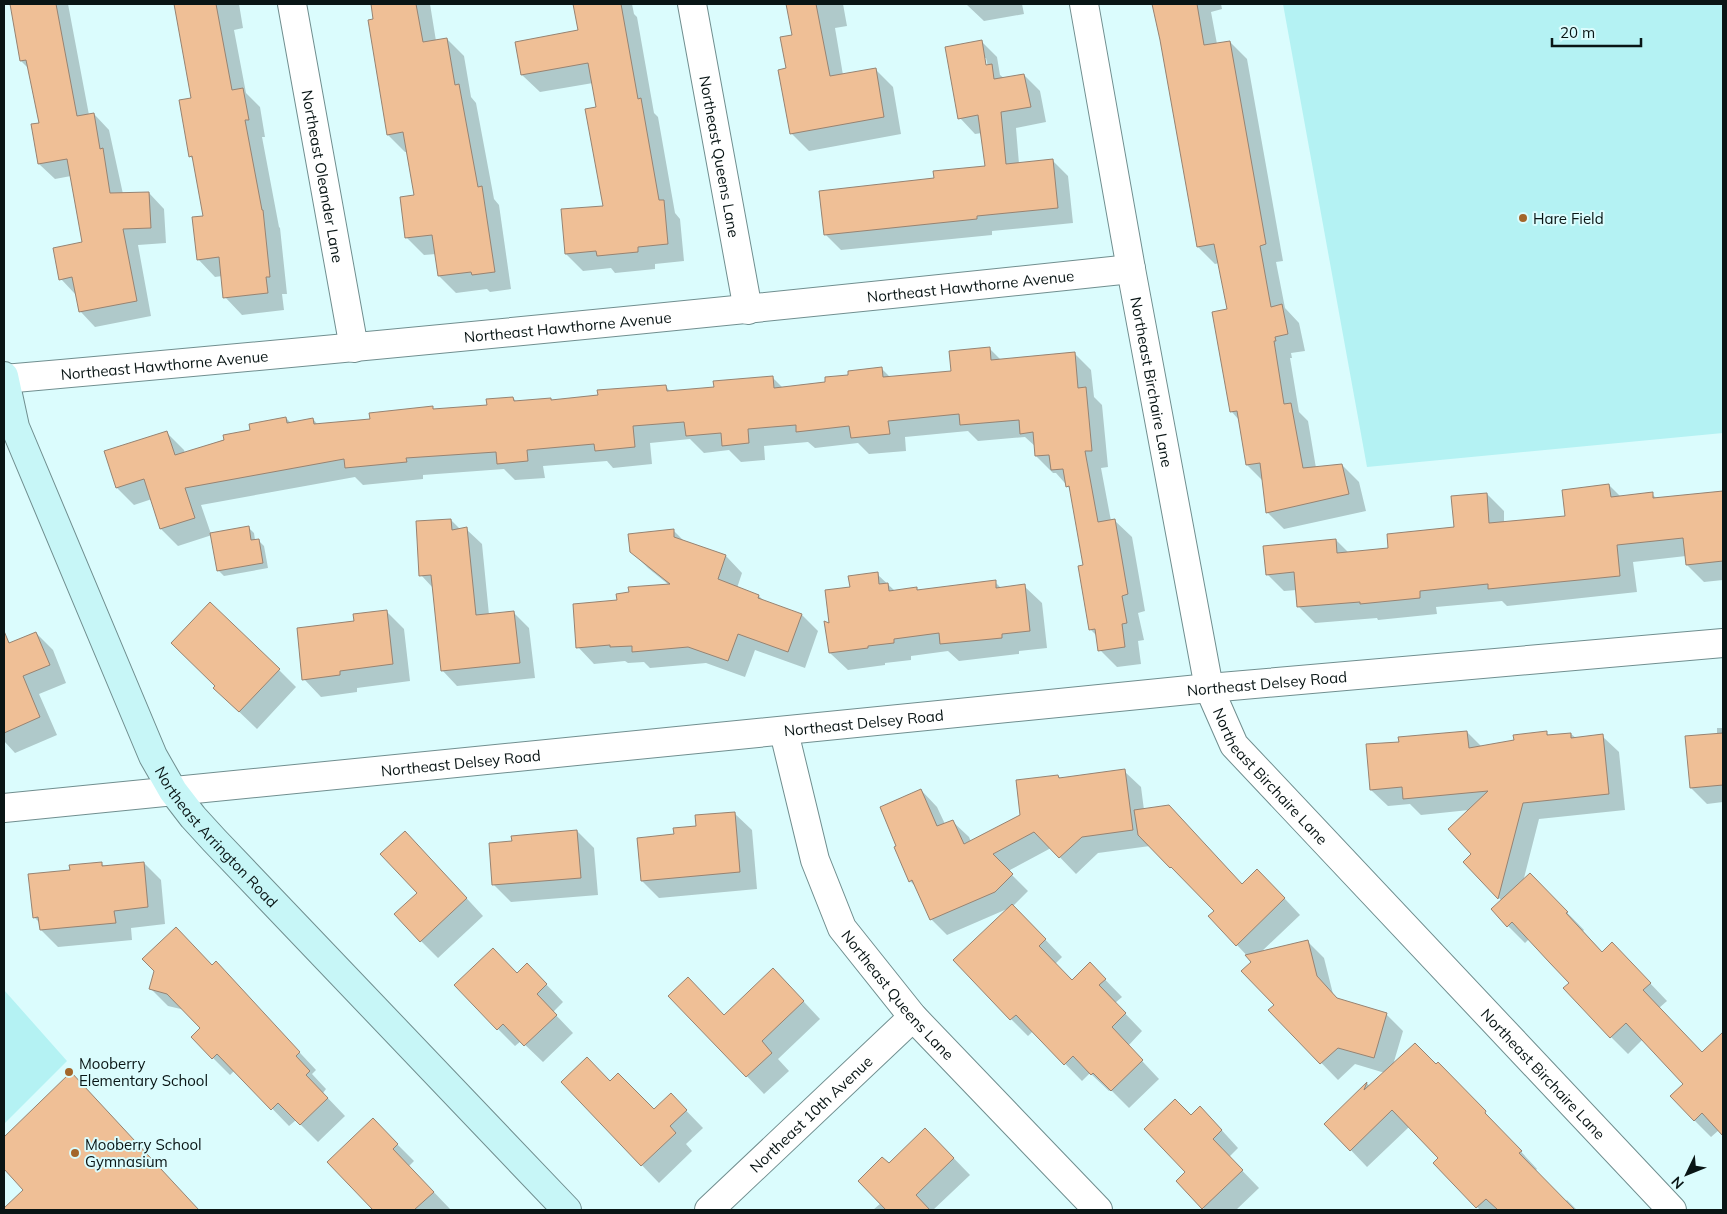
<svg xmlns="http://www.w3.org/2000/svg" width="1727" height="1214" viewBox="0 0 1727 1214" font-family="Mulish,sans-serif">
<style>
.green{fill:#b4f2f3}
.shadow{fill:#0003;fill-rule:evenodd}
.building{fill:#efbf96;stroke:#978372}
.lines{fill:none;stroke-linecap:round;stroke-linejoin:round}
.street-casing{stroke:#708e8f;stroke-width:30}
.secondary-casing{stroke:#708e8f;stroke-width:30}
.street{stroke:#fff;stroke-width:28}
.secondary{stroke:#c7f6f7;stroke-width:28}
.poi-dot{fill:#a3662a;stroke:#dbfcfd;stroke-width:2}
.labels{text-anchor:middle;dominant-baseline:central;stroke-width:4;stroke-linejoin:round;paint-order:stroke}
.street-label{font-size:15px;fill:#091515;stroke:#dbfcfd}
.poi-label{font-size:15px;fill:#091515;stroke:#dbfcfd;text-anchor:start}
</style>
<rect width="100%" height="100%" fill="#dbfcfd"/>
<path class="green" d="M1283 4H1723V433L1367 467Z
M4 990 67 1061 4 1124Z"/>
<path class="shadow" d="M11 4H68L89 115 94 114 109 130 123 194 149 193 164 209 166 243 138 245 151 316 95 327 80 311 76 295 61 279 83 243 71 176 55 179 39 164 40 124 29 69 21 61Z
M176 4H239L243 28 234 30 246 93 260 107 265 137H262L279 227 280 228 287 294H282L284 310 242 315 225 297 222 276 215 277 198 259 204 217 193 159 190 156 192 99Z
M372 4H430L436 41 447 39 464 56 471 97 476 103 494 199 499 205 511 289 490 292 487 289 456 293 439 276 436 254 424 255 407 238 415 196 407 152H405L388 135Z
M575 4H632L634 14 637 17 654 113 658 117 675 213 680 219 684 261 655 264V269L615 273 611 268 583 271 566 254 604 207 597 108 593 83 540 92 522 75 517 43 580 31Z
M787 4H843L847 26 835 28 843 75 875 69 893 87 901 134 809 151 791 133 787 69 793 36Z
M966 4H1022L1024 14 984 21Z
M1154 4H1221L1222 9 1211 12 1217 44 1230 42 1247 59 1283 261 1276 262 1285 308 1299 323 1305 351 1291 353 1292 358H1290L1299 412 1308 421 1316 468 1342 465 1359 482 1366 511 1284 529 1267 512 1263 481 1247 465 1239 420 1232 412 1213 313 1229 310 1219 263 1215 264 1198 247Z
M981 41 997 57 1000 75 1005 79 1024 75 1040 91 1046 122 1016 128 1019 164 1053 161 1068 176 1073 223 992 231V235L841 250 825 234 935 179 986 167 982 133 975 134 960 118ZM984 58H986L989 71H986Z
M990 349 1001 360 1074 353 1091 370 1094 397 1102 405 1108 467 1101 468 1111 521 1114 520 1132 537 1145 611 1138 613 1144 640 1138 641 1141 664 1117 667 1100 650 1098 637 1090 629 1085 566 1071 490 1056 473H1053L1036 456V447L1025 437 978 441 968 431 905 437 906 451 869 454 858 443 815 448 808 442 764 446 765 460 741 462 729 450 704 453 690 439 650 443 652 464 613 468 607 461 543 466 545 478 515 480 504 469 423 475V479L363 485 355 477 201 505 211 534 248 527 254 533 255 540H258L264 546 268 568 224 576 218 570 212 535 178 546 161 529 152 499 134 505 117 488 167 433 184 450 185 453 286 418 291 423 313 419 318 425 372 420 432 408 435 410 488 406 513 398 517 402 551 399 553 401 665 386 671 392 715 388 772 377 783 388 826 384 849 376 882 369 891 378 953 372Z
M1609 485 1621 497 1652 494 1657 499 1722 492 1723 580 1704 582 1687 565 1686 556 1633 562 1637 592 1507 606 1502 601 1436 607 1437 614 1378 620 1377 618 1315 623 1298 606 1297 590 1284 591 1267 574 1336 540 1349 553 1389 549 1456 528 1487 494 1504 511V523L1567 517Z
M451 520 461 530 466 529 482 544 489 615 514 613 529 628 535 678 457 686 442 670 433 588 421 575Z
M673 530 684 541 726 556 742 573 737 588 759 596 764 601 802 615 818 631 805 668 755 650 745 677 706 663 650 668 644 662 628 663 625 661 594 664 578 647 618 601 669 585 648 568 631 551Z
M877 574 895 591 916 589 918 591 995 582 1001 588 1024 586 1042 603 1047 648 1019 651V654L959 661 948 651 911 656V660L885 663V665L848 670 830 653V625L851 588Z
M386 611 404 629 410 681 357 688V692L321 697 304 679 355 622Z
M36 633 53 650 66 683 39 694 57 735 15 753 4 741V647Z
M279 670 296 687 257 729 232 705 217 686Z
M1717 728H1723V802L1707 804 1691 788 1717 734Z
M1467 732 1482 747 1546 733 1550 736 1571 734 1576 738 1602 736 1619 752 1625 810 1539 819 1523 882 1547 892 1584 930 1583 931 1603 953 1629 961 1667 1001 1659 1008 1702 1053 1723 1033V1135L1719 1130 1711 1137 1694 1120 1685 1084 1643 1039 1628 1054 1611 1037 1570 983 1530 938 1525 943 1508 926 1502 901 1464 862 1472 854 1469 810 1421 815 1410 804 1388 806 1371 790 1400 743Z
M1124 771 1141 787 1144 810 1242 885 1273 886 1300 915 1260 953 1307 941 1324 958 1333 994 1338 1000 1386 1014 1403 1031 1393 1065H1436L1455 1080 1537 1169 1535 1171 1565 1202 1567 1200 1577 1210H1480L1435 1163 1439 1159 1409 1127 1367 1167 1326 1124 1367 1083 1370 1087 1385 1073 1355 1064 1338 1080 1270 1010 1276 1005 1253 962 1237 945 1215 911 1150 846 1098 853 1076 874 1051 848 1008 871 1028 891 1013 906 1062 957 1055 964 1072 981 1090 964 1122 997 1115 1003 1142 1031 1128 1046 1159 1079 1129 1108 1111 1090 1109 1091 1090 1073 1082 1081 1033 1031 1028 1036 1011 1019 1007 909 947 935 931 919 918 889 910 881 921 790 937 807 945 824 952 821 969 837 971 842 1022 816 1058 776 1061 779Z
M734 813 752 830 757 889 659 898 642 881 675 836Z
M577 831 594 848 598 895 511 902 494 885 513 842Z
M422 850 483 916 438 958 421 941 418 893Z
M101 863 105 867 144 863 161 880 165 924 131 928 132 940 58 947 41 930 40 923 34 917 71 871Z
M216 963 316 1070 312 1074 326 1089 323 1093 345 1116 318 1142 296 1120 289 1126 235 1070 230 1075 213 1058 202 1028 185 1010 168 1006 151 989 212 966Z
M517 974 544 982 563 1002 553 1012 573 1033 543 1062 521 1041 515 1046 498 1029Z
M790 987 820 1019 778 1059 789 1071 764 1094 670 996 724 1016Z
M71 1074 87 1090 198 1210H4L25 1190 4 1167V1139Z
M562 1082 610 1083 654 1111 671 1095 703 1128 686 1144 692 1151 659 1183Z
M1191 1117 1217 1125 1238 1148 1229 1157 1259 1188 1236 1210H1205L1178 1181 1187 1172Z
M390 1137 414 1161 409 1166 450 1209 449 1210H375L329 1162Z
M942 1146 970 1175 933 1210H873L881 1203 889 1165Z"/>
<path class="building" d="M10 4H56L77 116 94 113 100 149 103 148 110 193 149 192 151 228 123 229 137 301 79 312 72 277 59 280 53 248 82 242 67 159 38 164 31 124 39 123 26 60 20 61Z
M174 4H216L232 90 243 88 249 120H245L262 210H263L270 277H266L268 293 223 298 219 257 197 260 192 217 203 216 192 156 189 157 179 100 191 98Z
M371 4H416L423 42 447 38 455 85 459 84 478 187 482 186 495 272 472 275 471 272 438 276 432 235 405 238 400 197 414 195 403 132 387 135 368 20 373 19Z
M573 4H621L638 99 641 98 659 200H664L668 244 638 247V252L597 256 596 251 565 254 561 209 603 206 585 109 596 107 588 63 521 75 515 42 578 30Z
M786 4H816L830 76 876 68 884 117 790 134 778 70 786 68 780 37 792 35Z
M1152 4H1197L1204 45 1230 41 1266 244 1260 246 1271 307 1282 304 1288 334 1275 337 1276 341H1274L1284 404 1291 403 1303 468 1342 464 1349 494 1266 513 1260 463 1246 465 1237 411 1230 412 1212 312 1227 309 1214 244 1197 247 1160 40Z
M982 40 986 65 992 64 994 79 1024 74 1031 107 1001 112 1006 164 1053 159 1058 208 977 216V219L824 235 819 191 934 178 933 171 985 166 978 115 958 119 945 47Z
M990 347 991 360 1075 352 1078 388 1086 387 1092 451H1085L1098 522 1115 519 1128 594 1122 596 1127 623 1122 624 1125 647 1098 651 1095 629 1089 630 1078 566 1083 565 1069 486 1066 487 1063 469 1051 470 1049 455 1035 456 1033 432 1020 434 1019 420 960 425 959 414 888 421 890 434 851 438 849 426 796 432V425L748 429 749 443 722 446 721 433 686 436 684 422 633 426 635 447 595 451 594 444 527 450 528 461 497 464 496 452 406 458 407 462 345 468 344 459 185 488 195 518 160 529 144 479 116 488 104 451 167 431 175 455 224 440 223 435 250 430 249 424 286 417 287 423 313 418 314 424 370 419 369 413 433 406V409L487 405 486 399 513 397 514 401 551 398V400L598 395 597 390 666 385 667 391 714 387 713 381 773 376 774 388 825 382V377L848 375V371L882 367 883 377 951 371 949 351Z
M1609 484 1611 497 1653 492V498L1723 491V561L1686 565 1683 538 1617 545 1620 576 1488 589V584L1420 591V598L1360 604V602L1297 607 1294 572 1266 575 1263 546 1336 539 1337 553 1388 548 1387 534 1454 527 1451 496 1487 493 1489 523 1565 516 1562 490Z
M451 519 452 530 467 527 476 615 514 611 520 663 441 671 431 575 419 576 416 521Z
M249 526 251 540 259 539 263 563 217 571 210 533Z
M674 529V537L726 555 718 579 759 595 758 598 802 614 788 652 738 634 728 661 688 647 632 652V646L610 647V645L576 648 573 604 617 600 616 594 629 592 628 587 670 584 630 552 628 534Z
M878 572 879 584 888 583 889 591 917 587V590L996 580V588L1025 584 1030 631 1002 634V638L940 644 939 633 894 639V643L868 646V648L829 653 824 621 829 623 825 590 850 587 848 576Z
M210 602 280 669 239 712 213 688 215 686 171 643Z
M387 610 393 664 340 671V675L302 680 297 628 354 621 353 614Z
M4 631 9 643 36 632 50 665 23 676 40 717 4 733Z
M1467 731 1469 748 1514 740 1513 735 1547 731V735L1571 733V738L1603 734 1609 794 1523 803 1498 899 1463 862 1471 854 1448 829 1488 791 1403 799 1402 787 1370 790 1366 744 1399 742 1398 737Z
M1723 733V785L1690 788 1685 736Z
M1125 769 1133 830 1082 837 1059 858 1034 832 993 854 1013 874 995 892 930 920 912 880 909 882 894 847 896 846 880 807 921 789 937 826 953 820 964 844 1020 815 1016 780 1058 775 1059 778Z
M1169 805 1242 884 1257 869 1285 898 1236 946 1208 916 1214 911 1171 867 1170 868 1138 835 1134 810Z
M735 812 740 872 641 881 637 838 674 834 673 828 696 826 695 815Z
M577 830 581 878 492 885 489 843 512 841 511 836Z
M405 831 467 898 420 942 394 914 417 893 380 854Z
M102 862V866L144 862 148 907 114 911 116 923 40 930 38 917 33 918 28 874 70 870 69 865Z
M1530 873 1568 912 1566 913 1602 952 1612 942 1651 983 1643 990 1702 1052 1723 1032V1136L1702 1113 1694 1121 1670 1096 1683 1084 1626 1023 1610 1038 1563 988 1569 983 1549 962 1512 922 1507 927 1491 909Z
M1012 904 1046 939 1039 946 1072 980 1090 962 1106 979 1099 985 1126 1013 1112 1027 1143 1060 1111 1091 1093 1073 1091 1075 1073 1056 1064 1065 1016 1015 1010 1020 953 960Z
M176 927 212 965 216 961 300 1052 296 1056 310 1071 306 1075 328 1098 300 1125 278 1103 271 1110 217 1054 212 1059 191 1037 200 1028 167 994 149 989 154 971 142 959Z
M1308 940 1317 976 1337 998 1387 1013 1374 1058 1338 1048 1320 1064 1268 1010 1274 1005 1241 971 1251 962 1245 955Z
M493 948 517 973 527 963 547 984 537 994 557 1015 524 1046 503 1024 497 1030 454 985Z
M773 968 804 1001 762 1041 772 1053 746 1077 668 996 688 977 724 1015Z
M1415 1043 1436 1064 1438 1062 1486 1111 1485 1113 1522 1151 1519 1153 1575 1210H1498L1486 1199 1476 1208 1433 1163 1438 1158 1392 1110 1350 1151 1324 1124 1367 1082 1364 1090Z
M587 1057 610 1081 618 1073 654 1109 671 1093 687 1110 670 1126 676 1133 641 1166 561 1082Z
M71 1072 199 1210H4V1208L23 1190 4 1169V1137Z
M1175 1099 1191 1115 1200 1106 1222 1130 1213 1139 1243 1170 1202 1209 1176 1181 1185 1172 1144 1129Z
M373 1118 398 1144 393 1149 434 1192 414 1210H373L327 1162Z
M925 1128 954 1158 916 1195 930 1210H886L858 1181 882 1157 889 1163Z"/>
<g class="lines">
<defs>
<g id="street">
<path id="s1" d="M292 4 354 348"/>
<path id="s2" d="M692 4 748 310"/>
<path id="s3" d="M1084 4 1131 269 1209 688 1234 745 1672 1210"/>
<path id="s4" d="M4 379C380 346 755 309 1131 269"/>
<path id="s5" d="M784 732 815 860 842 928 913 1017 1098 1210"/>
<path id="s6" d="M4 808 1209 688 1723 643"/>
<path id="s7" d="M709 1210 913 1017"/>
</g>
<g id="secondary">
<path id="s8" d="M4 376 15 427 153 756 173 791 193 817 214 840 567 1210"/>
</g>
</defs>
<use href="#street" class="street-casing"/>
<use href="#secondary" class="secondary-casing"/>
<use href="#street" class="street"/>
<use href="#secondary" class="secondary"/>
</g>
<g class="poi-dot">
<circle cx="1523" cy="218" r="5"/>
<circle cx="69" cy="1072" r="5"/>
<circle cx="75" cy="1153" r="5"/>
</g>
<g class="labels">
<g class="street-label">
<text stroke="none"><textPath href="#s2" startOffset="155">Northeast Queens Lane</textPath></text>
<text stroke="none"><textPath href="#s1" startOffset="175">Northeast Oleander Lane</textPath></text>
<text stroke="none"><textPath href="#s4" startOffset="971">Northeast Hawthorne Avenue</textPath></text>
<text stroke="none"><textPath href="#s4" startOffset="566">Northeast Hawthorne Avenue</textPath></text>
<text stroke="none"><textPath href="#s4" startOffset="161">Northeast Hawthorne Avenue</textPath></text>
<text stroke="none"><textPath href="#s3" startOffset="384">Northeast Birchaire Lane</textPath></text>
<text stroke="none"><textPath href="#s6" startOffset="1269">Northeast Delsey Road</textPath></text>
<text stroke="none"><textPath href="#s6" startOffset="864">Northeast Delsey Road</textPath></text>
<text stroke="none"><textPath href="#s6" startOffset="459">Northeast Delsey Road</textPath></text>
<text stroke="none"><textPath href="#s3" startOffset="804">Northeast Birchaire Lane</textPath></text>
<text stroke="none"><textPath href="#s8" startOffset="512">Northeast Arrington Road</textPath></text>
<text stroke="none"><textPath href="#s5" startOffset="292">Northeast Queens Lane</textPath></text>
<text stroke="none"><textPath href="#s3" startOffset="1209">Northeast Birchaire Lane</textPath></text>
<text stroke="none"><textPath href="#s7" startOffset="140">Northeast 10th Avenue</textPath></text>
</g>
<g class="poi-label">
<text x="1533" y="218">Hare Field</text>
<text x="79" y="1063">Mooberry<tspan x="79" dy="17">Elementary School</tspan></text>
<text x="85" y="1144">Mooberry School<tspan x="85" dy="17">Gymnasium</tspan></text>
</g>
</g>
<rect width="1727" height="1214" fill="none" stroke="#091515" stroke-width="10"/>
<g transform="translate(1687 1174) rotate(227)" stroke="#dbfcfd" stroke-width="4" paint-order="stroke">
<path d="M0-4L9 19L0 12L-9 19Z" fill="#091515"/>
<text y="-8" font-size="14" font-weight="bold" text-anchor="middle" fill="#091515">N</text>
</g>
<path d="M1552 38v8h89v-8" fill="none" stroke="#091515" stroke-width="2.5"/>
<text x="1560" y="38" font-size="15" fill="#091515" stroke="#dbfcfd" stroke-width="4" paint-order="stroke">20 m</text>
</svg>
